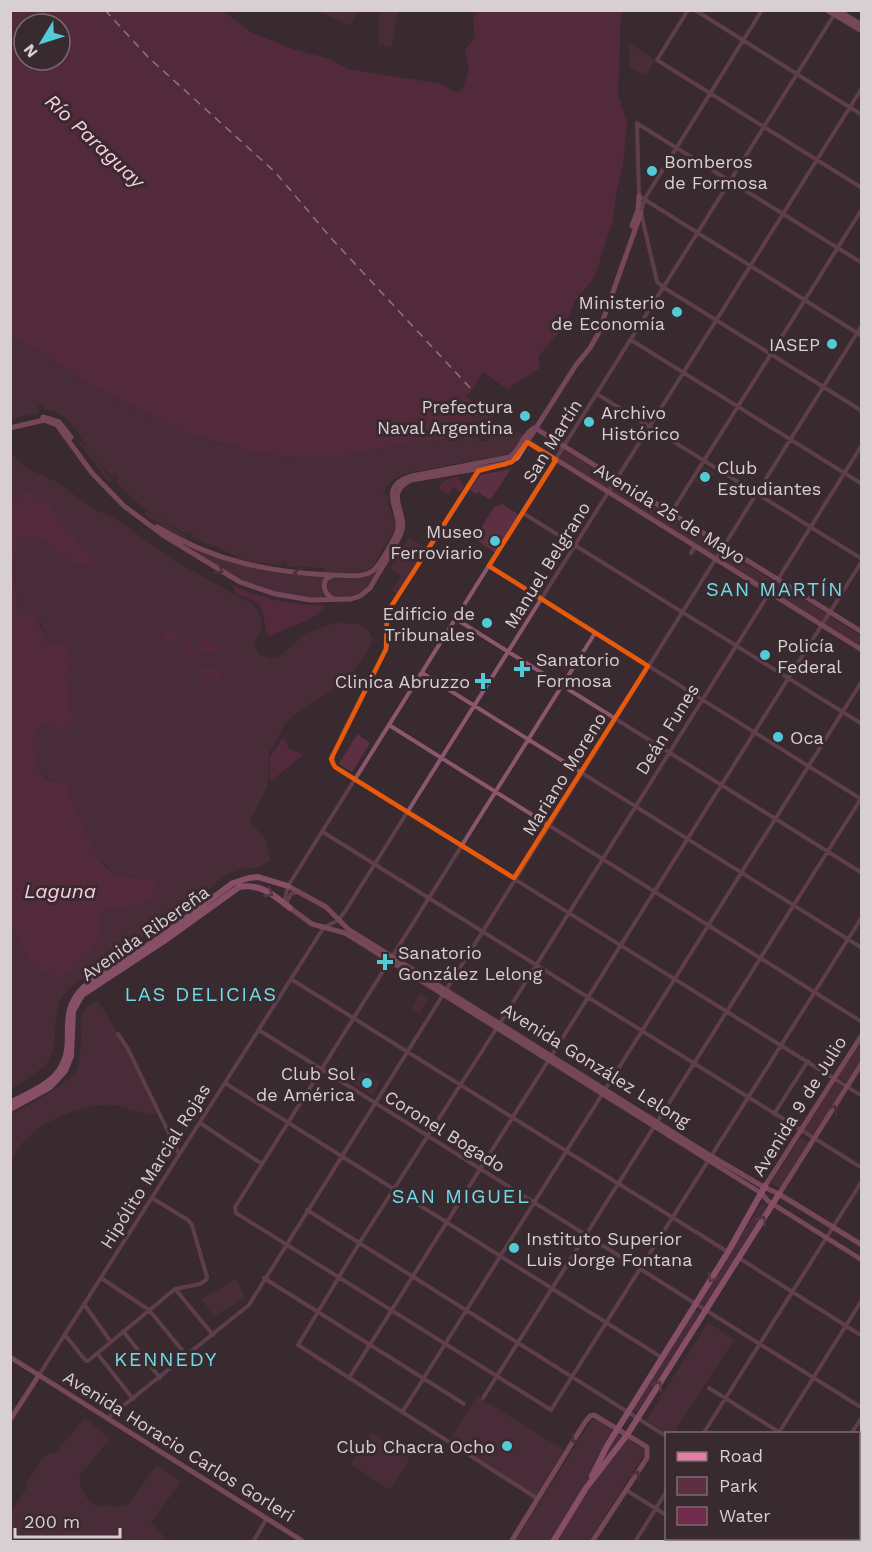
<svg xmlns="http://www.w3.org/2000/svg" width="872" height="1552" viewBox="0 0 872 1552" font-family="'Work Sans',sans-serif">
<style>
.green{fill:#5c3042}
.water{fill:#722b4b;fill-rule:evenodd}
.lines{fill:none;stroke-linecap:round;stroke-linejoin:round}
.ferry{stroke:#fbcedd;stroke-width:1.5;stroke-dasharray:8 6;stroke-linecap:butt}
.minor{stroke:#8c576c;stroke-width:4}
.tertiary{stroke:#8c576c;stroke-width:4.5}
.secondary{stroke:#c06c8d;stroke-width:5}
.primary{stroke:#e77ca7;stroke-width:6}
.oneway{stroke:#5b3a46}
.oneway2{stroke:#764759}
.marked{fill:none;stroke:#e8590c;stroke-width:4.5;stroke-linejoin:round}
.poi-dot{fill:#52cbd9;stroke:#392a2f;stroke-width:2}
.labels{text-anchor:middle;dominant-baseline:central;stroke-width:6;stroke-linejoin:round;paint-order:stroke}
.poi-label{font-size:18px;fill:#d8cfd2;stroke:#392a2f;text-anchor:start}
.street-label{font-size:18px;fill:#d8cfd2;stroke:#392a2f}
.water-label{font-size:20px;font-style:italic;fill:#fbcedd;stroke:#392a2f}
.neighbourhood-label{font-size:20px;letter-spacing:1.5px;fill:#70dbe8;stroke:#392a2f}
</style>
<rect width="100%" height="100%" fill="#392a2f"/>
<path class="green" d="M320 11H359L349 26Z
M377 11H398L392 47 378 44 379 11Z
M629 42 655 60 646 76 629 67Z
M11 334 80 379 148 416 212 441 254 452 279 456 331 458 412 442 455 439 462 435 476 413 478 405 493 416 479 438V441L486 442 500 422 523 435 510 454 412 472C399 475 388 481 383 494L390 496 388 503 396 527 372 568 359 572H323V568L287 566V562L282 561 281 565 250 561 283 568V570L234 560 235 557 244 559 191 537 193 533 188 531 186 534C160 521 135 503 116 482L119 478 114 474 111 476C104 468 97 460 90 451 76 432 69 412 44 409L43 405H38V413L11 419Z
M81 441 113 481 110 483 78 442Z
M563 449 861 636V647L558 457Z
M11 454 28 469 53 480 96 510 113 517 180 564 254 605C266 622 262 627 254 644L259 654 270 659 280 656 304 634 335 623 359 624 369 631 373 640C364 664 340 686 319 699 308 706 298 710 288 721 279 730 278 743 269 752L268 785 250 821 265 839 271 860 258 868H246L228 874 187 906 69 988 60 1001 56 1017 54 1046 47 1065 11 1089 10 925 21 943 98 923 106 910 119 907 133 876 114 874 95 854 94 845 86 833 69 793 67 784C49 783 41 777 36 759 34 753 33 746 34 740 36 734 40 728 43 722L51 725 73 720 64 679 71 667C57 654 45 643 41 623L21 616 17 612C19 586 0 539 39 537 59 553 69 567 97 566L96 559 89 555 68 530 50 505 29 492 21 494 11 507Z
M704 467 715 473 705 488 695 481Z
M511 469 490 500 478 492 476 494 470 490 480 475Z
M502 504 521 516 497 554 479 542 476 536 494 507Z
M146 511 187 537 185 540 144 514Z
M409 537 425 547 397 594 391 590 401 577 390 568Z
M184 544C229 566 274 576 324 577L321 590 324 598 297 596 265 590 233 576Z
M375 573C363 594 360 596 336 598L329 593 326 587 331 579 366 578Z
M357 734 370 743 352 772 339 764Z
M420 994 428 999 420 1013 411 1008Z
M98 1001 128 1049 159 1113C145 1118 129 1107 114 1105 85 1103 52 1117 31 1135 28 1138 23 1141 21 1145 17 1150 15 1155 11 1160V1115C24 1107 75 1081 78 1067 80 1059 80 1048 81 1039 83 1022 76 1009 98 1001Z
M861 1037V1060L848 1081H843L837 1076Z
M362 1070 380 1082 372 1095 354 1083Z
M835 1083 843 1088 816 1134H811L805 1129Z
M801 1137 809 1142 779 1189 771 1183Z
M762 1203 766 1208 705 1305 702 1306 699 1302Z
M235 1279 246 1297 214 1317 202 1299Z
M695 1310H698L699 1314 638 1411 635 1412 633 1410Z
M708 1322 734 1340 674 1433H668L646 1420Z
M477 1396 564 1450 536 1496 449 1441Z
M85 1418 110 1439 79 1476C81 1494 92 1512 111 1505L118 1508 121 1504 127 1506 157 1465 181 1482 151 1523 161 1533 165 1541H11V1511L26 1489 27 1482 43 1458 50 1452 54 1454Z
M592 1420H598L643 1449 645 1453 589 1541 514 1542Z
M372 1433 410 1459 390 1490 351 1464Z"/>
<path class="water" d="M10 11H223L252 33 293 49 329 59 348 69 442 84 456 93 463 89 469 69 465 49 475 38 473 21 476 11H621L618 95 627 123 623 165 616 194 613 220 594 278 575 301 565 326 541 353 538 358 540 368 507 389 483 372 472 390 465 396 478 405V409L462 435 455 439 412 442 331 458 279 456 254 452 193 435 153 418 84 381 11 334ZM24 24H60V60H24Z
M457 476 464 486 460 493 454 486 449 494 443 492 439 488 442 482Z
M29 492 50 505 68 530 89 555 99 562 97 566C67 567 61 553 39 537 0 538 18 587 17 612L21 616 31 612C40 623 43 634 50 646L64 642C72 658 73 664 64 679L71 689 68 697 73 720 68 727 61 729 42 722 33 742 39 770 45 779 56 783H67L69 793 86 833 94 845 95 854 104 865 114 874 155 881 159 894C143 908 125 906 106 910L98 923 100 935 90 951 74 969 61 976 49 975 34 967 11 925 10 507 21 494Z
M232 585C263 600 293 605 327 606L311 619 269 636C262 627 267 613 258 604 253 599 242 596 235 593Z
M166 630 174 633 180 639 173 645 162 635Z
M207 639 211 643H216L218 647 217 653 208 650 203 653 199 648 200 643Z
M185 640 190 642V649L196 650 195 654 187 657 180 648 182 642Z
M209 666 221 674V677L215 680 211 677 207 683H203L202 673 195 672 201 667 204 669Z
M284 738 289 749 304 754 271 781C270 773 268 763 271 756 273 749 279 747 281 739Z"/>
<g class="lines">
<path class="ferry" d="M105 10 148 57 275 172 331 238 472 390"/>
<path class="minor" d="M688 10 657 60 862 188
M695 10 862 115
M762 10 644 200 641 213 656 277 657 282 663 287 862 411
M637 123 639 196 862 336
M638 124 862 263
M631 340 862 484
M597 394 862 559
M481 468 387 613C385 626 390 638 386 649L346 727 333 755 332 763 335 767 862 1096
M523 513 862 724
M671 513 862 209
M489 566 861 799
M456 619 862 873
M595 633 254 1177 235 1207 236 1213 551 1410 862 917
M422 673 862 948
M389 725 862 1022
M323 832 862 1168
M287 902 291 894 297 892
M288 905 285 898 288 886 834 15
M291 979 728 1252
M259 1030 862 1408
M118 1034 128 1049 179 1154
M225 1083 661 1357
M774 1114 808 1061
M200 1123 262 1164
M307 1210 666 1436
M739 1258 862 1336
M101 1278 149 1310 187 1356
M264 1278 464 1404
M176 1290 213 1335
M84 1304 111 1342
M123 1331 160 1378
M65 1335 86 1361H88L175 1289 200 1284 206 1280 207 1277 192 1225 188 1220 152 1198
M97 1353 133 1399
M39 1375 324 927 337 921 344 913 862 88
M349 1378 862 561
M709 1388 779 1432
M483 1398 862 797
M403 1411 862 681
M108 1418 249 1305 862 325
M703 1434 862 1181
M778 1434 862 1300
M851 1434 862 1417
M858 1482 862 1484
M626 1490 666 1515
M538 1499 298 1345 360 1242 500 1023 862 445
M704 1538 708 1542
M831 1538 836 1542
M253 1542 267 1518
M635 1542 666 1492
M783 1542 785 1538
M857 1542 862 1535"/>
<path class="tertiary" d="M691 553 695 547"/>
<path class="secondary" d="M827 10 862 31
M837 10 862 25
M632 226 638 210 639 196
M43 417 59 422 71 437
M10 428 44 420 57 425 92 473 124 506 163 535 240 582 275 594 311 600 351 599 360 596 370 588C378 573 398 544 402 530 407 511 383 494 411 480L505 464 517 458 576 365 590 348 598 334 641 213
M535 428 862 632
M525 440 862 650
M157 527C214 561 266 572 331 575 344 575 365 579 375 569 381 563 396 537 398 529 401 510 376 487 412 476L510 457C521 448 523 434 534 428
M333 575 326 579C322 588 325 595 334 599
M288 886 326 907 348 929 711 1156 762 1186 779 1194 862 1245
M290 908 312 924 345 933 761 1193 768 1201 862 1260
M765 1186 862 1035
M779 1194 862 1063
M10 1357 304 1542
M10 1420 39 1375
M511 1542 585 1422 590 1416 594 1415 647 1447V1458L592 1542"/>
<path class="primary" d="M10 1103C27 1094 50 1085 60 1069 78 1041 55 1015 84 987L159 938 233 883 249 878 258 877 288 886
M10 1109 50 1087 65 1071 71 1056 73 1011 82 995 164 941 239 887C260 883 274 895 290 908
M592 1476 607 1446 728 1252 765 1186
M553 1542 586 1488 627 1435 779 1194"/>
</g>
<defs><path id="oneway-chevron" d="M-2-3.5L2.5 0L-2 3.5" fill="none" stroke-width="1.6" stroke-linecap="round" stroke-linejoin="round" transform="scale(1.5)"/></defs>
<g class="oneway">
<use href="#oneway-chevron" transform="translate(219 570) rotate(31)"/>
<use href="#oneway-chevron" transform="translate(298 573) rotate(-177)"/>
<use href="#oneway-chevron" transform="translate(833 1109) rotate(-58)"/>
<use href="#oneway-chevron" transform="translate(575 1439) rotate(122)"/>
<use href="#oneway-chevron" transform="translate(636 1475) rotate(-57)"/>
</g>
<g class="oneway2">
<use href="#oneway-chevron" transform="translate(269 893) rotate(30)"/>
<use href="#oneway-chevron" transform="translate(762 1220) rotate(-57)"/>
<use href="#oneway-chevron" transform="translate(712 1278) rotate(122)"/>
<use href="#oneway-chevron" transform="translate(658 1385) rotate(-58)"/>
</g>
<path d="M0 0H872V1552H0ZM527 442 556 460 489 566 648 666 514 878 335 767 331 759 386 649 387 613 478 471 512 462Z" fill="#392a2f" fill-opacity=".55" fill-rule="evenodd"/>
<path class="marked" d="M527 442 556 460 489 566 648 666 514 878 335 767 331 759 386 649 387 613 478 471 512 462Z"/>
<g class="poi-dot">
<circle cx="652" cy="171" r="6"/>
<circle cx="677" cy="312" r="6"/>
<circle cx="832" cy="344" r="6"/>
<circle cx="525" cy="416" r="6"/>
<circle cx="589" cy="422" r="6"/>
<circle cx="705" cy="477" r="6"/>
<circle cx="495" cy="541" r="6"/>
<circle cx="487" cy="623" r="6"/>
<circle cx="765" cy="655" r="6"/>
<path d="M519 660h6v6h6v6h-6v6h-6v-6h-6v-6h6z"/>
<path d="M480 672h6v6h6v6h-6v6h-6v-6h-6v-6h6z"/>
<circle cx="778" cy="737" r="6"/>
<path d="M382 953h6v6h6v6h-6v6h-6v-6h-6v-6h6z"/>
<circle cx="367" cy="1083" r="6"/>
<circle cx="514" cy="1248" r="6"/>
<circle cx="507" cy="1446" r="6"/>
</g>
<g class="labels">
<g class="poi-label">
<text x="664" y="161">Bomberos<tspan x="664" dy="21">de Formosa</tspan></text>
<text x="665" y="302" text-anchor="end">Ministerio<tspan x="665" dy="21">de Economía</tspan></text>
<text x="820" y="344" text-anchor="end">IASEP</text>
<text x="513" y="406" text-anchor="end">Prefectura<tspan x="513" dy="21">Naval Argentina</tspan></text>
<text x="601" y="412">Archivo<tspan x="601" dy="21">Histórico</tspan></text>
<text x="717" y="467">Club<tspan x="717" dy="21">Estudiantes</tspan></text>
<text x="483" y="531" text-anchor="end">Museo<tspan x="483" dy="21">Ferroviario</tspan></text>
<text x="475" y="613" text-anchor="end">Edificio de<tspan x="475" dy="21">Tribunales</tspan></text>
<text x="777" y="645">Policía<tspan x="777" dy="21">Federal</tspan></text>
<text x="536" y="659">Sanatorio<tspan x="536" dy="21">Formosa</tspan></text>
<text x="470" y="681" text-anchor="end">Clinica Abruzzo</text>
<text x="790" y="737">Oca</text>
<text x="398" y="952">Sanatorio<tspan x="398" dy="21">González Lelong</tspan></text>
<text x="355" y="1073" text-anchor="end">Club Sol<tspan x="355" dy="21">de América</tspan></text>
<text x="526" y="1238">Instituto Superior<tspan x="526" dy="21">Luis Jorge Fontana</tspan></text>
<text x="495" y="1446" text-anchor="end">Club Chacra Ocho</text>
</g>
<g class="street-label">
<text transform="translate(552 441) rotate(-58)">San Martín</text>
<text transform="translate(670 513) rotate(32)">Avenida 25 de Mayo</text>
<text transform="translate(547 565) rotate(-58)">Manuel Belgrano</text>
<text transform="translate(667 729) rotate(-58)">Deán Funes</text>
<text transform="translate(564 774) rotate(-58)">Mariano Moreno</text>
<text transform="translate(145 933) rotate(-35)">Avenida Ribereña</text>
<text transform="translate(596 1065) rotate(32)">Avenida González Lelong</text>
<text transform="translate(799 1106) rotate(-58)">Avenida 9 de Julio</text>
<text transform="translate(445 1131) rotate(32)">Coronel Bogado</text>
<text transform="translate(155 1166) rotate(-58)">Hipólito Marcial Rojas</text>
<text transform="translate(179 1446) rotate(32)">Avenida Horacio Carlos Gorleri</text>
</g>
<g class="water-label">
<text transform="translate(95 141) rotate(43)">Río Paraguay</text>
<text x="60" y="891">Laguna</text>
</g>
<g class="neighbourhood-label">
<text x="775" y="589">SAN MARTÍN</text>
<text x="201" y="994">LAS DELICIAS</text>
<text x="461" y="1196">SAN MIGUEL</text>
<text x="166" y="1359">KENNEDY</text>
</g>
</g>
<rect width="872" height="1552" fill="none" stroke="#d8cfd2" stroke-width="24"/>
<rect x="665" y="1432" width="195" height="108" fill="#392a2f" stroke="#796c70" stroke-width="1.5"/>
<rect x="677" y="1452" width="30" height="9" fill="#e77ca7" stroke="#796c70" stroke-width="1.5"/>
<text x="719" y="1462" font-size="18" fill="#d8cfd2">Road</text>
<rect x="677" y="1477" width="30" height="18" fill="#5c3042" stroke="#796c70" stroke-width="1.5"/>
<text x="719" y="1492" font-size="18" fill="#d8cfd2">Park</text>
<rect x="677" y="1507" width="30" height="18" fill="#722b4b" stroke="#796c70" stroke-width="1.5"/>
<text x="719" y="1522" font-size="18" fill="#d8cfd2">Water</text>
<g transform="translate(42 42) rotate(232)"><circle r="28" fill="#392a2f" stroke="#796c70" stroke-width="1.5"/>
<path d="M0-4.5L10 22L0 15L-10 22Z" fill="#52cbd9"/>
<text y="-9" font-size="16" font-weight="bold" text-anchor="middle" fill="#d8cfd2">N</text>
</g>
<path d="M15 1528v9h105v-9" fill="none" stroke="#d8cfd2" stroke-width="3"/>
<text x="24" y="1528" font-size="18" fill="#d8cfd2" stroke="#392a2f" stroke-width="4.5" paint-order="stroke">200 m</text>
</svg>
